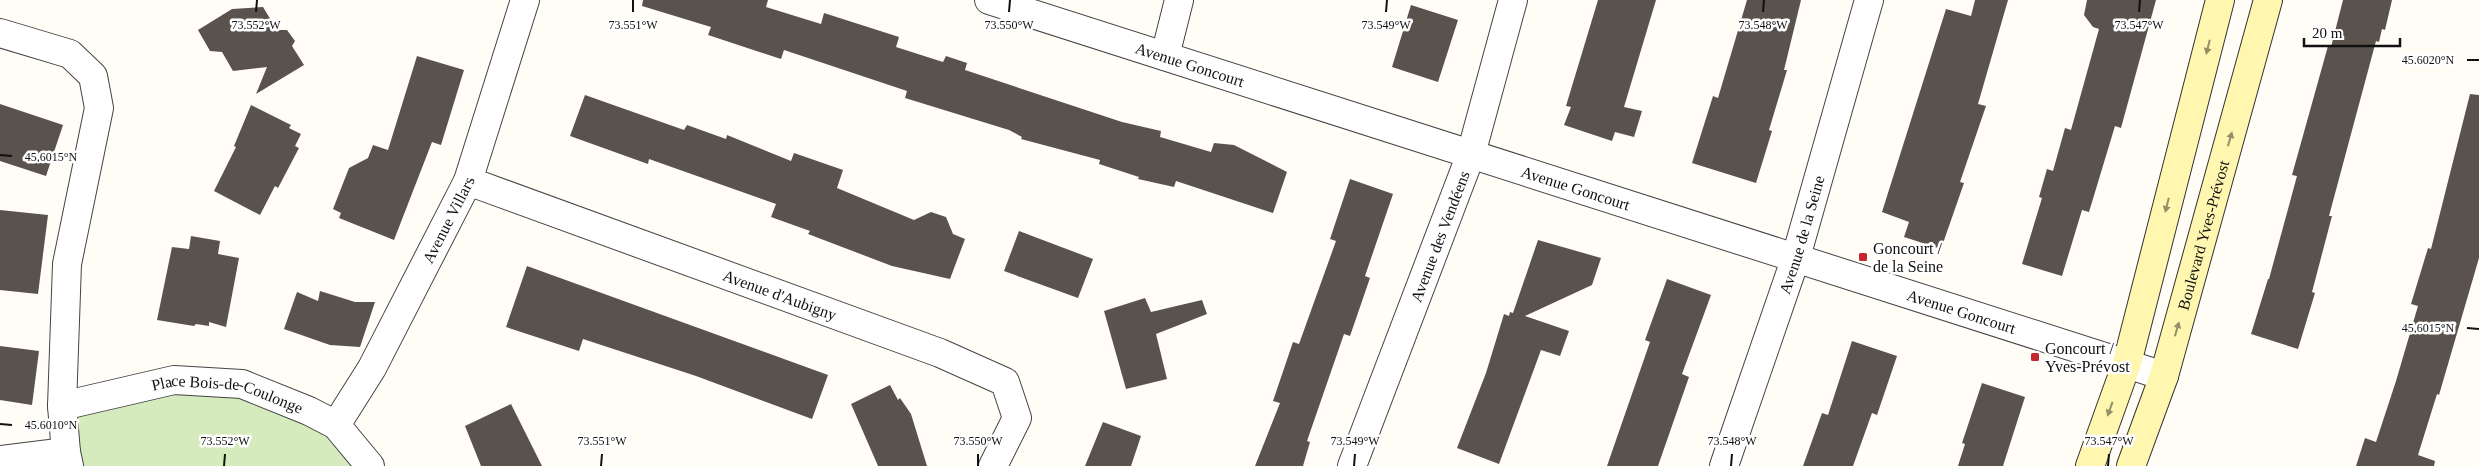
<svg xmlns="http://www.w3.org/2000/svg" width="2479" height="466" viewBox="0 0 2479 466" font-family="'Times New Roman',serif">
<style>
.green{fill:#d5ebbd}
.building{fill:#5a524d}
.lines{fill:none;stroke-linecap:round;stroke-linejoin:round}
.street-casing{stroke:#444;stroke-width:30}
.secondary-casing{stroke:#333;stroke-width:30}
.street{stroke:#fff;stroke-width:28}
.secondary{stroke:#fff6b0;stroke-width:28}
.oneway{fill:#948f68}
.ticks{fill:none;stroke:#111;stroke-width:2}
.poi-dot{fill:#c4262e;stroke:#fff;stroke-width:2}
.labels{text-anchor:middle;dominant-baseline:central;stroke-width:5;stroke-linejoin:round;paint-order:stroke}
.street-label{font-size:16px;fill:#111;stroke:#fff}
.poi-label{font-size:16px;fill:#111;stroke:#fff;text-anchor:start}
.ticks-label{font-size:12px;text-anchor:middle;fill:#111;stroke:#fff;stroke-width:5;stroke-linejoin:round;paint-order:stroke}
</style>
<rect width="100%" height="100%" fill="#fffdf5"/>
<path class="green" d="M174 380 309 411 370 466H69L62 406Z"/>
<path class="building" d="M643 0H768L766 7 821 24 824 13 899 37 896 47 943 62 946 56 967 63 965 70 1122 122 1161 131 1160 137 1211 152 1214 143 1234 145 1287 172 1273 213 1176 181 1174 187 1138 179 1139 177 1099 164 1100 160 1021 139 1022 137 1009 130 905 98 907 91 784 50 781 59 708 35 711 27 642 6Z
M1598 0H1656L1624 107 1642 111 1634 137 1615 132 1612 141 1564 125 1571 107 1566 106Z
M1747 0H1801L1784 70H1787L1769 130 1772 131 1756 183 1692 163 1713 96 1718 98Z
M1975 0H2008L1978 104 1986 106 1960 182 1964 183 1941 249 1904 237 1909 222 1882 212 1946 9 1971 16Z
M2087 0H2156L2121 128 2115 126 2089 212 2082 210 2062 276 2022 264 2042 198 2039 197 2047 169 2053 171 2065 128 2071 130 2099 29 2093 27 2084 15Z
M2343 0H2392L2385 30 2382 29 2379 42 2376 41 2329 216H2332L2312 292 2315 293 2298 349 2251 334 2268 279H2269L2297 176 2292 175 2328 46 2331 47Z
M1411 5 1458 20 1438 82 1392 67Z
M263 7 277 30H287L295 41 292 46 304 65 256 94 267 67 233 71 222 52 210 51 198 30 232 9Z
M417 56 464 70 441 145 432 142 394 240 339 218 341 213 333 209 349 168 368 158 373 145 388 150Z
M2470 94 2479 95V258L2439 395 2437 394 2418 455 2435 461 2434 466H2356L2365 438 2376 442 2396 381 2418 306 2411 304 2428 248 2431 249Z
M585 95 684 130 687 125 726 139 727 135 791 161 794 153 843 170 837 188 914 220 931 212 946 217 953 234 965 239 950 279 892 266 808 234 810 231 771 217 776 204 649 159 648 164 570 136Z
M0 104 63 125 46 176 0 161Z
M251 105 291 125 289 128 301 134 295 146 299 148 278 188 275 186 260 215 214 191 236 147 234 146Z
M1350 179 1393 194 1365 276 1370 278 1350 336 1344 334 1307 441 1310 442 1303 466H1255L1280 403 1273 401 1293 342 1299 344 1336 241 1330 239Z
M0 210 48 215 38 294 0 290Z
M1019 231 1093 259 1078 298 1004 271Z
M191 236 220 241 218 254 239 258 226 327 209 322V326L196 324 194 326 157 320 172 247 189 249Z
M1538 240 1601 258 1592 285 1525 316 1569 331 1560 356 1541 350 1499 464 1457 448 1486 373 1504 314 1509 316 1510 312 1513 313Z
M527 266 828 375 812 419 696 376 583 339 579 351 506 327Z
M1667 279 1711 295 1682 374 1689 377 1658 466H1607L1650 342 1645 340Z
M320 291 355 302H375L360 347 330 345 284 329 297 292 318 301Z
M1145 298 1151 312 1202 300 1207 314 1156 334 1167 379 1126 389 1104 311Z
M1852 341 1897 356 1877 415 1872 413 1853 466H1803L1822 413 1828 415Z
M0 346 39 351 32 405 0 400Z
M1982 383 2025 397 2003 466H1958L1965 444 1962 443Z
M890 385 898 400 900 398 911 414 927 466H878L851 404Z
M511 404 542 466H481L465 426Z
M1103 422 1141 436 1131 466H1085Z"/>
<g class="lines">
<defs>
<g id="street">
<path id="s1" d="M989 0 2164 376"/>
<path d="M0 33 70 54 93 76 99 108 67 264 62 406 66 452 69 466"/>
<path d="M1165 56 1179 0"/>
<path id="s2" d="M468 181 940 353 1005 382 1017 418 993 466"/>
<path id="s3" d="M62 406 174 380 242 384 309 411 336 425 370 466"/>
<path id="s4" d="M336 425 372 368 468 181 525 0"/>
<path d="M0 460 66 452"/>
<path id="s5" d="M1352 466 1471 154 1513 0"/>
<path id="s6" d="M1724 466 1796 257 1869 0"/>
</g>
<g id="secondary">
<path d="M2090 466 2127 363 2220 0"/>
<path id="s7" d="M2131 466 2164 376 2268 0"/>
</g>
</defs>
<use href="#street" class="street-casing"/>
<use href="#secondary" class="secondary-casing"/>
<use href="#street" class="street"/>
<use href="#secondary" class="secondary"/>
</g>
<defs><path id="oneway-solid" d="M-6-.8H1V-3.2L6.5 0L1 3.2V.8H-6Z" transform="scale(1.25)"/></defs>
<g class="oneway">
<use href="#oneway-solid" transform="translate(2208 47) rotate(104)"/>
<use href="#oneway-solid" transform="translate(2230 139) rotate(-74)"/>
<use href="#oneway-solid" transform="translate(2167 205) rotate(104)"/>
<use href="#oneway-solid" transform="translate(2177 329) rotate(-74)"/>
<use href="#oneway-solid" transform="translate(2110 409) rotate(110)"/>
</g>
<path class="ticks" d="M256 12 257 0M633 12V0M1009 12 1010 0M1386 12 1387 0M1763 12 1764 0M2139 12 2140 0M2467 60H2479M0 155 12 156M2467 328 2479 329M0 424 12 425M224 466 225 454M601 466 602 454M978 466V454M1354 466 1355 454M1731 466 1732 454M2108 466 2109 454"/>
<g class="poi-dot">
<rect x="1858" y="252" width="10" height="10" rx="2.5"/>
<rect x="2030" y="352" width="10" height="10" rx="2.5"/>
</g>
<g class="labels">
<g class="street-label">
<text stroke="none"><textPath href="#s1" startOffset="211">Avenue Goncourt</textPath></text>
<text stroke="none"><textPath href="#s1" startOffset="616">Avenue Goncourt</textPath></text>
<text stroke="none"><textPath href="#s4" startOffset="234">Avenue Villars</textPath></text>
<text stroke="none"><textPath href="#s7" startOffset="242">Boulevard Yves-Prévost</textPath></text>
<text stroke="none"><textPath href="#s5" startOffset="246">Avenue des Vendéens</textPath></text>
<text stroke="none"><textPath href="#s6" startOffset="244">Avenue de la Seine</textPath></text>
<text stroke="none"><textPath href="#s2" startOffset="332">Avenue d'Aubigny</textPath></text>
<text stroke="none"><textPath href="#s1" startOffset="1021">Avenue Goncourt</textPath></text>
<text stroke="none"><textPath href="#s3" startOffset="170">Place Bois-de-Coulonge</textPath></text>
</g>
<g class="poi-label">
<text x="1873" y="248">Goncourt /<tspan x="1873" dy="18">de la Seine</tspan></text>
<text x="2045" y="348">Goncourt /<tspan x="2045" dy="18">Yves-Prévost</tspan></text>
</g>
</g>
<g class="ticks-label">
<text x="256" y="29">73.552°W</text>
<text x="633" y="29">73.551°W</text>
<text x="1009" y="29">73.550°W</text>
<text x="1386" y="29">73.549°W</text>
<text x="1763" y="29">73.548°W</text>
<text x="2139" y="29">73.547°W</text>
<text x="2428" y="64">45.6020°N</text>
<text x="51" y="161">45.6015°N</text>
<text x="2428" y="332">45.6015°N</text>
<text x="51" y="429">45.6010°N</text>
<text x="225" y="445">73.552°W</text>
<text x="602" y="445">73.551°W</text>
<text x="978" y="445">73.550°W</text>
<text x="1355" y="445">73.549°W</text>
<text x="1732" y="445">73.548°W</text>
<text x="2109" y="445">73.547°W</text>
</g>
<path d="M2304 38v8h96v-8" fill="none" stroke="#111111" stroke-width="2.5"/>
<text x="2312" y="38" font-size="15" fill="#111111" stroke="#ffffff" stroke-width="4" paint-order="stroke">20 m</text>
</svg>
